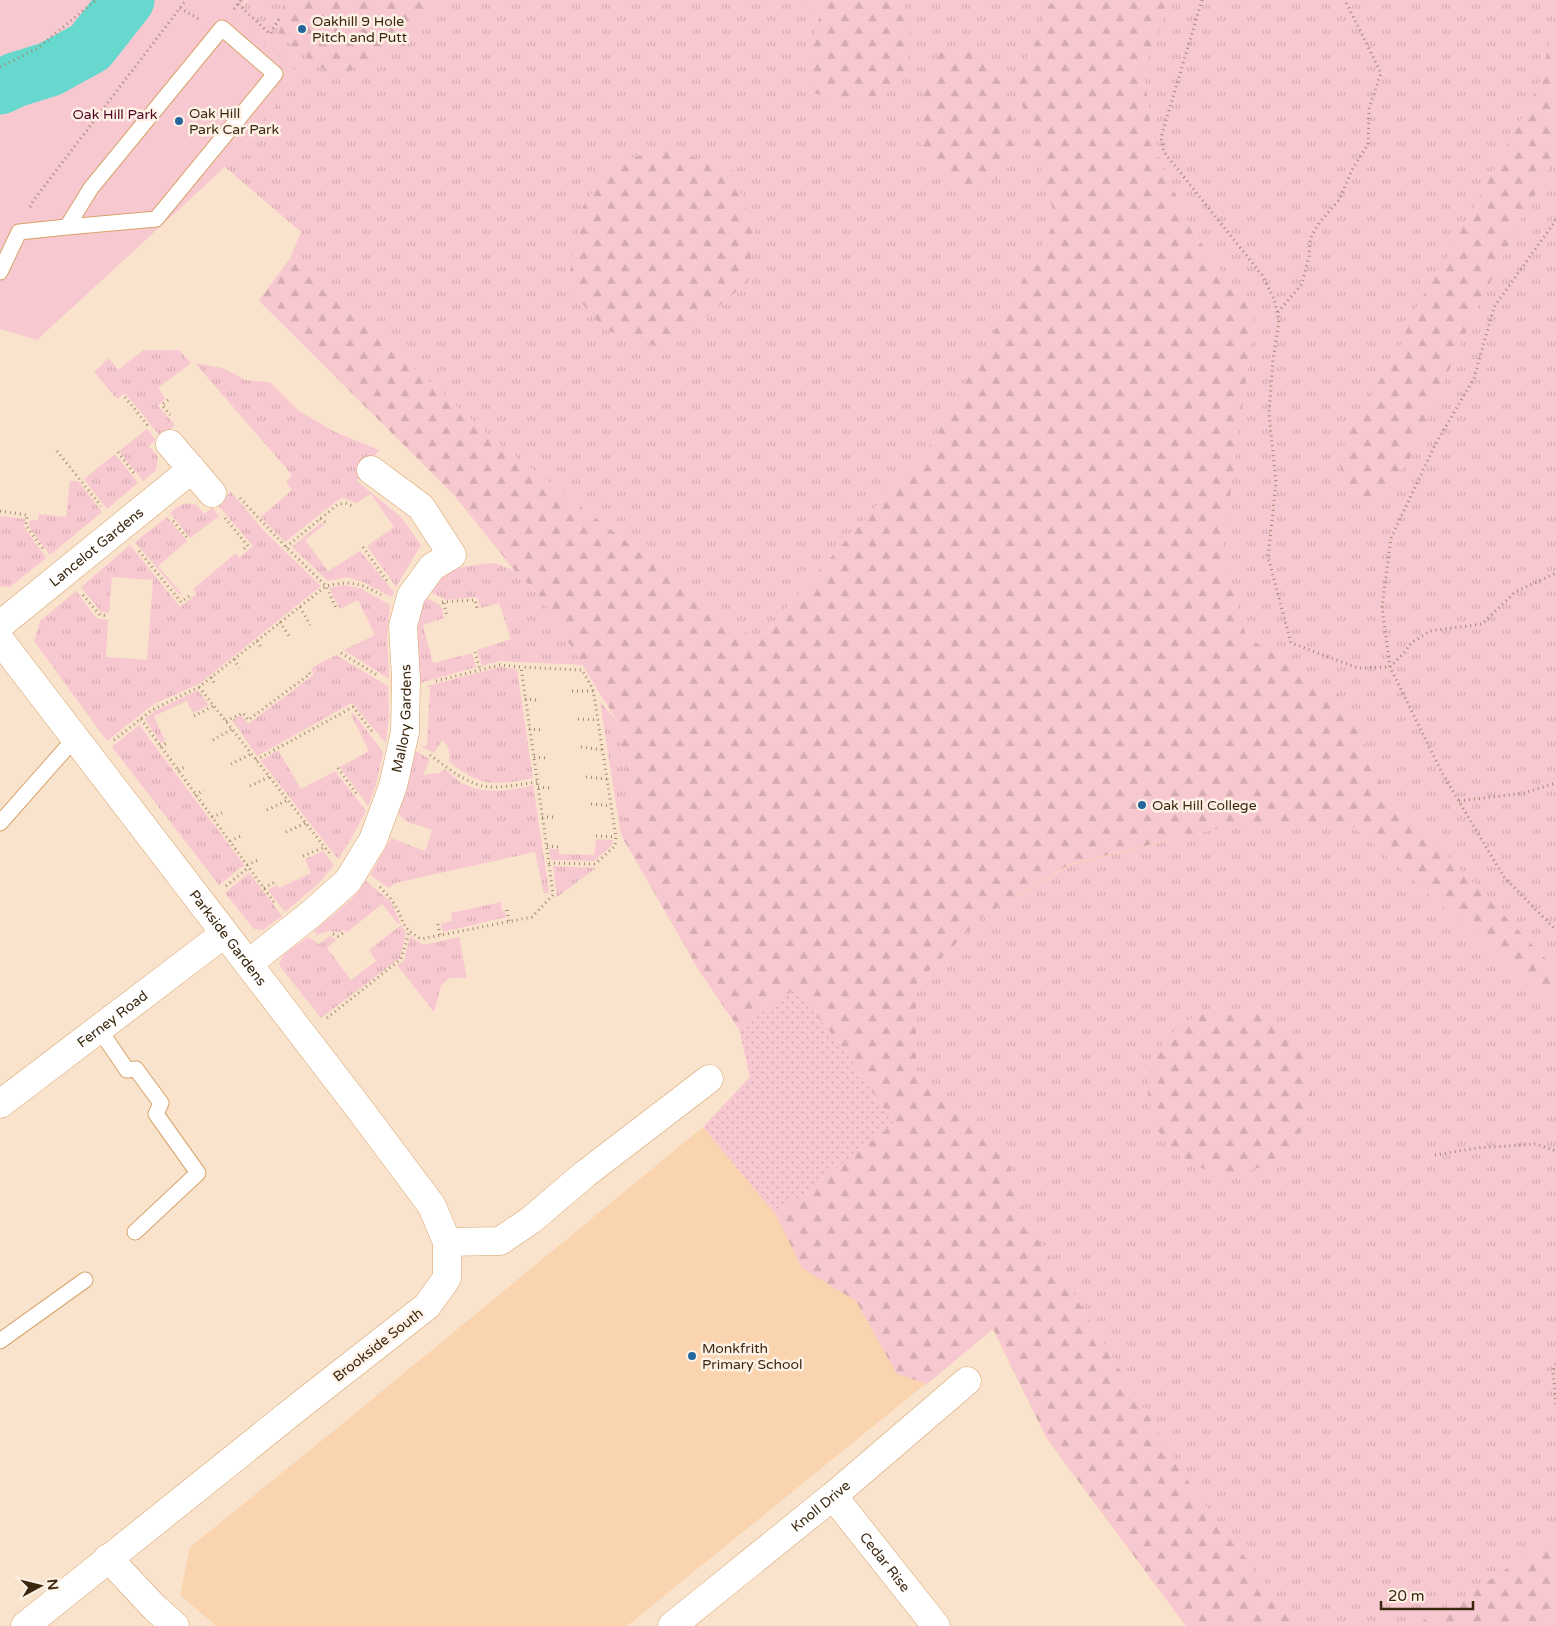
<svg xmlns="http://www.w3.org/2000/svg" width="1556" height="1626" viewBox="0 0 1556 1626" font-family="'Varela Round',sans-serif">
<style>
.built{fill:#fad4af}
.grass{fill:url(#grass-tufts)}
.forest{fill:url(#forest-firs)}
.park{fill:#f8c8d0}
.garden{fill:url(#garden-dots)}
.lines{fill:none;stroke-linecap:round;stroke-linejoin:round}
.river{stroke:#67d8cd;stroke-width:55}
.lane-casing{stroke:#d8a269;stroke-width:17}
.street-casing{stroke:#d8a269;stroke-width:29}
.path{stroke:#a08a72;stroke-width:3;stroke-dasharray:1 4;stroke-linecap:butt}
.lane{stroke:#fff;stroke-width:15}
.street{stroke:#fff;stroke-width:28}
.poi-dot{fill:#25679d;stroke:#fef2e7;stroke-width:2}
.labels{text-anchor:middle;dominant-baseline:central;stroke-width:5;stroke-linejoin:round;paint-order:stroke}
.poi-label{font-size:14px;fill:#3c270f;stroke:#fef2e7;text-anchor:start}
.park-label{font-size:14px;fill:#520522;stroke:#fef2e7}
.street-label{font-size:14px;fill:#3c270f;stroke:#fef2e7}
</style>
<defs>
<pattern id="grass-tufts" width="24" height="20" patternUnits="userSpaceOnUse" patternTransform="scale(1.25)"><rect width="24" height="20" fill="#f8c8d0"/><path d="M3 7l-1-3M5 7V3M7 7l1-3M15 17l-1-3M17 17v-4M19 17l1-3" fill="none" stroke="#d6acb1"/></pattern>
<pattern id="forest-firs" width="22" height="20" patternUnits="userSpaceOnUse" patternTransform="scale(1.25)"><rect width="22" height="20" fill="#f8c8d0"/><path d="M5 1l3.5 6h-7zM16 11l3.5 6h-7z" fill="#d6acb1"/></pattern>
<pattern id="garden-dots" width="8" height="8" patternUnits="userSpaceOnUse" patternTransform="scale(1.25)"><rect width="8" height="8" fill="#f8c8d0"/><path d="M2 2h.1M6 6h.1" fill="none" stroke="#d6acb1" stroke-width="1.8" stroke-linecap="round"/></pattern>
</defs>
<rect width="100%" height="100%" fill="#fae3cc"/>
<path class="built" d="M1556 0V1626H1186L1047 1439 993 1329 627 1626H216L180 1595 190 1547 330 1434 703 1127 776 1214 796 990 739 1029 698 969 757 641Z"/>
<path class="grass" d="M248 0H1556V967L1545 958 1385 791 1346 700 1246 636 1222 555 1255 316 1193 232 1153 145 1144 71 1056 220 932 443 757 641 500 445 290 258 301 232 225 167 299 75 234 17Z
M143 350H179L191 363 158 388 165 398 158 406 175 425 161 437 125 393 117 399 94 372 109 358 118 370Z
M195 363 223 368 245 380 270 382 299 411 335 432 379 450 357 481 401 517 421 545 396 587 367 546 394 527 371 494 356 503 342 497 285 542 261 517 292 490 286 482 292 475Z
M147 429 156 440 149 446 158 457 156 470 143 481 119 451Z
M115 454 138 483 107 509 84 479Z
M70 481H78L102 512 50 555 29 527 30 520H38L39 514 66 517Z
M231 492 265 532 321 586 199 684 154 704 107 741 34 641 40 621 76 591 96 618 108 620 106 657 147 660 153 580 112 577 109 613 101 612 81 587 130 545 180 607 196 594 193 589 236 553 239 558 253 546 217 504Z
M186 503 197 505 204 514 212 508 219 516 190 538 170 513 177 507Z
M0 516 25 519 24 527 46 558 10 587 0 586Z
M167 517 187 541 158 566 181 593 180 595 135 542Z
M321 523 324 525 305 540 328 571 360 551 394 592 392 597 365 583 347 577 328 581 292 547Z
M495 563 515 571 540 596 583 665 500 661 482 666 477 650 511 639 499 603 481 608 477 597 446 600 425 589C440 568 470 565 495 563Z
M343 585 360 588 390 605 387 637 389 679 344 650 375 635 358 600 340 609 329 588Z
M421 595 441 605 444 618 423 625 433 663 472 653 476 667 420 683 417 681 415 622Z
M336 655 388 686 389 713 386 743 352 703 257 756 232 720 241 715 248 724 314 675 311 668Z
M500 667 517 669 533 778C493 786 482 787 449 762 450 754 450 745 442 740L434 753 422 747 427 745 430 688 427 686Z
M198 690 209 705 193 713 187 701 154 716 165 741 161 743 145 719 155 711Z
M600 702 617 721 632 800 621 835Z
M353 713 383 752 376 785 368 806 340 767 369 751 351 715Z
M139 725 244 865 219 885 112 747Z
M278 750 301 789 335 771 366 811 351 839 338 859 261 761Z
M413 750 430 759 423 775 439 773 445 769C451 774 457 781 464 784 486 795 510 791 533 785L549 892 544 894 535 852 395 883 389 888 370 875 391 838 425 851 432 830 405 821 399 814V804Z
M1228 826 1355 828 1556 1007V1536L1455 1603 1413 1626H1295L1272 1592 1194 1491 1066 1281 1024 1217 1008 1160 961 1110 916 1071V984L983 916 1070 865Z
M596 839 613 840 612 845 594 861 551 860 549 849H559V854L594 855Z
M323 851 334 865 317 885 285 912 268 890 277 885 279 888 311 873 305 859Z
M553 866 596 868 557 897Z
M249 873 282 916 263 930 254 929 225 893Z
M366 881 391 902 400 923 398 924 382 904 346 933 344 929 339 932 328 931 317 935 314 931 352 899Z
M501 902 502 911 505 910 506 917 443 932 441 924 452 921 451 913Z
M401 925 406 933 400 958 321 1018 279 965 283 955 308 937 319 944 330 936 336 940 327 948 351 980 376 961 369 950Z
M410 936 423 945 459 937 467 978H449L441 986 434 1012 397 965 404 961Z"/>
<path class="forest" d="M284 0H431L433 6 404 47 334 77 279 36Z
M802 0H904L913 43 900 86 861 102 811 93 805 70 820 14Z
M1056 0H1171L1144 70 1153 145 1193 232 1255 316 1222 555 1246 636 1346 700 1385 791 1545 958 1556 967V1007L1355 828 1228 826 1070 864 983 916 916 984V1071L961 1110 1008 1160 1024 1217 1066 1281 1194 1491 1272 1592 1295 1626H1186L1047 1439 993 1329 927 1384 897 1374 856 1301 802 1268 776 1215 894 1123 795 990 739 1029 698 969 621 835 632 800 617 721 540 596 515 571 453 494 259 301 290 258 500 445 757 641 932 443 1056 220 1016 82 1038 37 1046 7Z
M1556 18V157L1522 217 1461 343 1410 459 1374 503 1347 499 1339 459 1351 426 1400 348 1413 312 1449 254 1539 85Z
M971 50 999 65 1008 102 1016 149 996 179 953 188 918 140 925 89 940 53Z
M669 149 734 171 754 233 748 282 667 349 605 330 567 286 583 206 613 162Z
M1148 1091a82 82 0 1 1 164 0a82 82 0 1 1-164 0Z
M1556 1536V1626H1413L1455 1603Z"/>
<path class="park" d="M0 0H246L235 17 300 75 225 167 37 340 0 329Z"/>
<path class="garden" d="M795 989 844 1049 894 1123 776 1215 703 1127 750 1077 739 1029Z"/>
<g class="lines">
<path class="river" d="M0 87 15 80 50 69 90 47 127 0"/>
<defs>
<path id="lane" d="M0 272 19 232 67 227 91 188 222 28 275 74 156 219 67 227
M0 823 76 737
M99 1029 127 1070 136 1069 161 1103 156 1114 198 1173 135 1232
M0 1341 85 1280"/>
<g id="street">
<path d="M170 444 212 493"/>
<path id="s1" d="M0 625 192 469"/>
<path id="s2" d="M0 640 358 1107 432 1206 447 1242V1278L427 1306 298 1407 25 1626"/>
<path id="s3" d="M248 964 311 914 348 881 373 840 393 786 405 732 406 679 403 626 411 596 432 567 452 555 421 507 371 470"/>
<path id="s4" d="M0 1104 224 934"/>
<path d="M447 1242 500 1241 531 1220 585 1174 709 1079"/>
<path id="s5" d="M833 1496 936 1626"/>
<path d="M108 1558 155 1608 175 1626"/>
<path id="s6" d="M672 1626 833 1496 967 1381"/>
</g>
</defs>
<use href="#lane" class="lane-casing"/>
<use href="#street" class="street-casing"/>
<path class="path" d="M1202 0 1161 137 1164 152 1262 275 1274 299 1279 320 1273 360 1269 413 1276 483 1268 557 1291 643 1358 668 1390 667 1405 652 1411 643 1430 631 1482 624 1515 592 1556 573
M238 4 270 34 279 19
M180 8 199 19
M234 9 241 0
M0 67 38 48 96 0
M30 207 33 201 186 0
M1556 220 1494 307 1474 378 1435 445 1391 538 1382 607 1390 667 1442 773 1504 877 1556 930
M1278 312 1302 284 1309 256 1310 239 1319 223 1339 200 1353 168 1368 144 1369 109 1381 73 1345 0
M125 397 148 426
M168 400 162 405 170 415
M57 451 101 506
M118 452 136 476
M240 498 286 547 326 586 337 610
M0 511 27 515 26 526 44 550
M225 518 248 546 241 551
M320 519 328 524
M173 521 189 540
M286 547 337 505 345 503 352 506
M363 547 387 581
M139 551 181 602 192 594
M83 595 100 615 108 616
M442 602 475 600 477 608
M444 603 447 617
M300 607 310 625
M280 622 289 636
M257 641 262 649
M475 652 480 670
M341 653 377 675
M234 659 239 668
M211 677 215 685
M436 681 500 665 521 667 549 863 595 864 615 846 616 837 593 689 582 670 521 667
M199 687 330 854
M572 691H594
M525 699 536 700
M194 716 213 706
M141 719 276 905
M578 719 598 720
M226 721 243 713 248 720 310 674 308 669
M529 729 542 730
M114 740 152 710 199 687 326 586C349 581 360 582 381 595
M213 740 232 729
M160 746 167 743
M581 747 603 750
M430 755C445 766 464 782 483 786 499 789 522 784 537 782
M534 757 546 758
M256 760 353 707 374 734
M231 764 251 754
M338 768 358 796
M178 770 187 766
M586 777 607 779
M250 786 269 777
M538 787 551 788
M195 795 204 790
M1459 801 1524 793 1556 783
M591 804 611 806
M267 810 288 800
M212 817 222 813
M542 817H555
M286 832 306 823
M596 836 616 837
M230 841 241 836
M547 846 559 847
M303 856 325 847
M247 865 258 860
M226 886 249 867
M380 887C384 892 390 897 393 902 405 920 399 927 421 939L532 917 553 895 549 863
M264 888 275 882
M507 910 509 921
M438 924 440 935
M333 934 338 936 343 933
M327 1018 401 959 409 932
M1435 1155 1477 1148 1536 1144 1556 1151
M1556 1364 1553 1370 1556 1404"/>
<use href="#lane" class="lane"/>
<use href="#street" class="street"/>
</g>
<g class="poi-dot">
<circle cx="302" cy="29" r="5"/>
<circle cx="179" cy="121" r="5"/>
<circle cx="1142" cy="805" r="5"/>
<circle cx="692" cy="1356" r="5"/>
</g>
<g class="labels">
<g class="poi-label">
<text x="312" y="21">Oakhill 9 Hole<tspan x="312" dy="16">Pitch and Putt</tspan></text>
<text x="189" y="113">Oak Hill<tspan x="189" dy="16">Park Car Park</tspan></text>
<text x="1152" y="805">Oak Hill College</text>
<text x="702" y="1348">Monkfrith<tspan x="702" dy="16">Primary School</tspan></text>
</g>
<g class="park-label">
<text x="115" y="114">Oak Hill Park</text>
</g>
<g class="street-label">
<text stroke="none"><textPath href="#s1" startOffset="124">Lancelot Gardens</textPath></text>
<text stroke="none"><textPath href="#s3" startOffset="304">Mallory Gardens</textPath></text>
<text stroke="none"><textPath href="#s2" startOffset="375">Parkside Gardens</textPath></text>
<text stroke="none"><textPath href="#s4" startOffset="141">Ferney Road</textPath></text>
<text transform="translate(378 1345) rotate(-38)">Brookside South</text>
<text stroke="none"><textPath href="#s6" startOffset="191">Knoll Drive</textPath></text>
<text stroke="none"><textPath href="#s5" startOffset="84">Cedar Rise</textPath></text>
</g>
</g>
<g transform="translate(40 1586) rotate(83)" stroke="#fef2e7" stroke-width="4" paint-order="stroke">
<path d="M0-4L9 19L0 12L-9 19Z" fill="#3c270f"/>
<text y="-8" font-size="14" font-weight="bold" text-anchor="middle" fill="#3c270f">N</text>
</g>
<path d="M1381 1601v8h92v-8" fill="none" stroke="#3c270f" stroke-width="2.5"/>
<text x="1388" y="1601" font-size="15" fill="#3c270f" stroke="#fef2e7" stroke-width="4" paint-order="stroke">20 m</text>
</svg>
